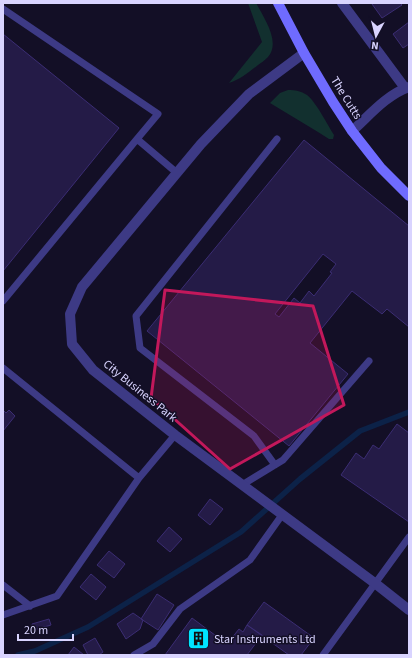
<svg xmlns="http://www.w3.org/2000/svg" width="412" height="658" viewBox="0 0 412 658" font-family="'Source Sans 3',sans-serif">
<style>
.green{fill:#12302f}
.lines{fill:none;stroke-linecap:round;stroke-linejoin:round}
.stream{stroke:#0c2248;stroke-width:5.5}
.building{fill:#241b47;stroke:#3b2d73;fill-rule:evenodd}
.lane{stroke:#3d3a85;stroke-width:7}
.street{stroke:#3d3a85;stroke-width:10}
.secondary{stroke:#6f6bff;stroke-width:10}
.marked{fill:#c2185b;fill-opacity:0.2;stroke:#c2185b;stroke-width:3;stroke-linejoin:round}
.labels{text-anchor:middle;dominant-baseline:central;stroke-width:3;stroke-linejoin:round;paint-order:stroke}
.street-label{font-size:12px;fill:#d9d4ff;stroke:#130f26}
.poi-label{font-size:12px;fill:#d9d4ff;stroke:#130f26;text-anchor:start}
</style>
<rect width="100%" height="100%" fill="#130f26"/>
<path class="green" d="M248 3H256C264 18 281 42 268 57 265 60 261 63 258 65 248 73 241 79 229 83L262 42Z
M288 90C295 90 301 91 307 95 316 102 327 124 334 135L333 139H329L318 132 270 103 280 93Z"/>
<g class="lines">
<path class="stream" d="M18 655 35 651 88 627 241 532 300 479 360 431 409 412"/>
</g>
<path class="building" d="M374 3H400L402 5 382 18 372 4Z
M409 22V44L403 48 393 34Z
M3 34 119 128 3 271Z
M304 140 409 226V327L387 309 382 314 352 291 310 343 348 374 289 446 147 331ZM323 254 336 264 330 272 332 273 314 296 309 291 300 303 294 298 279 317 275 314Z
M3 410 6 413 9 410 15 416 3 431Z
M397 424 409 433V522L341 475 356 453 364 459 373 445 379 449Z
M210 499 223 509 210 525 198 515Z
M169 527 182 539 170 552 157 541Z
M109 551 125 564 114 578 97 565Z
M91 574 106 587 96 600 80 587Z
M157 594 174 605 158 630 141 619Z
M264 602 314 638 301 655H289L247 625Z
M133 613 143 620 140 629 126 639 117 624Z
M192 618 227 644 239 629 243 632 247 625 262 635 247 655H165Z
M49 619 51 625 34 630 32 624Z
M95 638 103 652 99 655H88L83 645Z
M74 647 84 655H68Z"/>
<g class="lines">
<path class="lane" d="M3 9 158 114 137 139
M3 301 137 139 177 173
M3 368 139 478
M275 465 254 436 140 348 136 316 277 139
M242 485 283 460 369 361
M3 585 30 606
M3 615 57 596 139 478 175 435
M134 655 153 644 180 609 250 560 282 515
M323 655 409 537"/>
<path class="street" d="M342 3 405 88
M304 53 249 94 201 144 82 287 70 314 72 344 93 370 175 435 376 584 409 610
M352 131C369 116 386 95 409 87"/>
<path class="secondary" d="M278 3 304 53 333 102 352 131 381 168 409 196"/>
</g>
<path class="marked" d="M165 290 313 306 344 405 230 469 151 398Z"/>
<defs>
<symbol id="building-square" viewBox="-11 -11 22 22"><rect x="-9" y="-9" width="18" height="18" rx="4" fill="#00e5ff" stroke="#130f26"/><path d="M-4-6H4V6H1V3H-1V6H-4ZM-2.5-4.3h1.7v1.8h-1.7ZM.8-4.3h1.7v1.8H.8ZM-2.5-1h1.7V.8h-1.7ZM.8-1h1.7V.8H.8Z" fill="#111"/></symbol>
</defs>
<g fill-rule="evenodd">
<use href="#building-square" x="186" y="626" width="25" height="25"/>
</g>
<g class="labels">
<g class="street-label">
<text transform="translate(346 98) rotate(58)">The Cutts</text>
<text transform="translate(140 391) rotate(39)">City Business Park</text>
</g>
<g class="poi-label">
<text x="214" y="639">Star Instruments Ltd</text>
</g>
</g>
<rect width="412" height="658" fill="none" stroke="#d9d4ff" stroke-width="8"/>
<g transform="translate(376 36) rotate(187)" stroke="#130f26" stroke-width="3" paint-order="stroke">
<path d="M0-3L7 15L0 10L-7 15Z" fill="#d9d4ff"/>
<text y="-6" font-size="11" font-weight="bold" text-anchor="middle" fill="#d9d4ff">N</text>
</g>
<path d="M18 634v6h55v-6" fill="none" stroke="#d9d4ff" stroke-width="2"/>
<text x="24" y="634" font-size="12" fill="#d9d4ff" stroke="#130f26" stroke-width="3" paint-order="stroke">20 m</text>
</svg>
